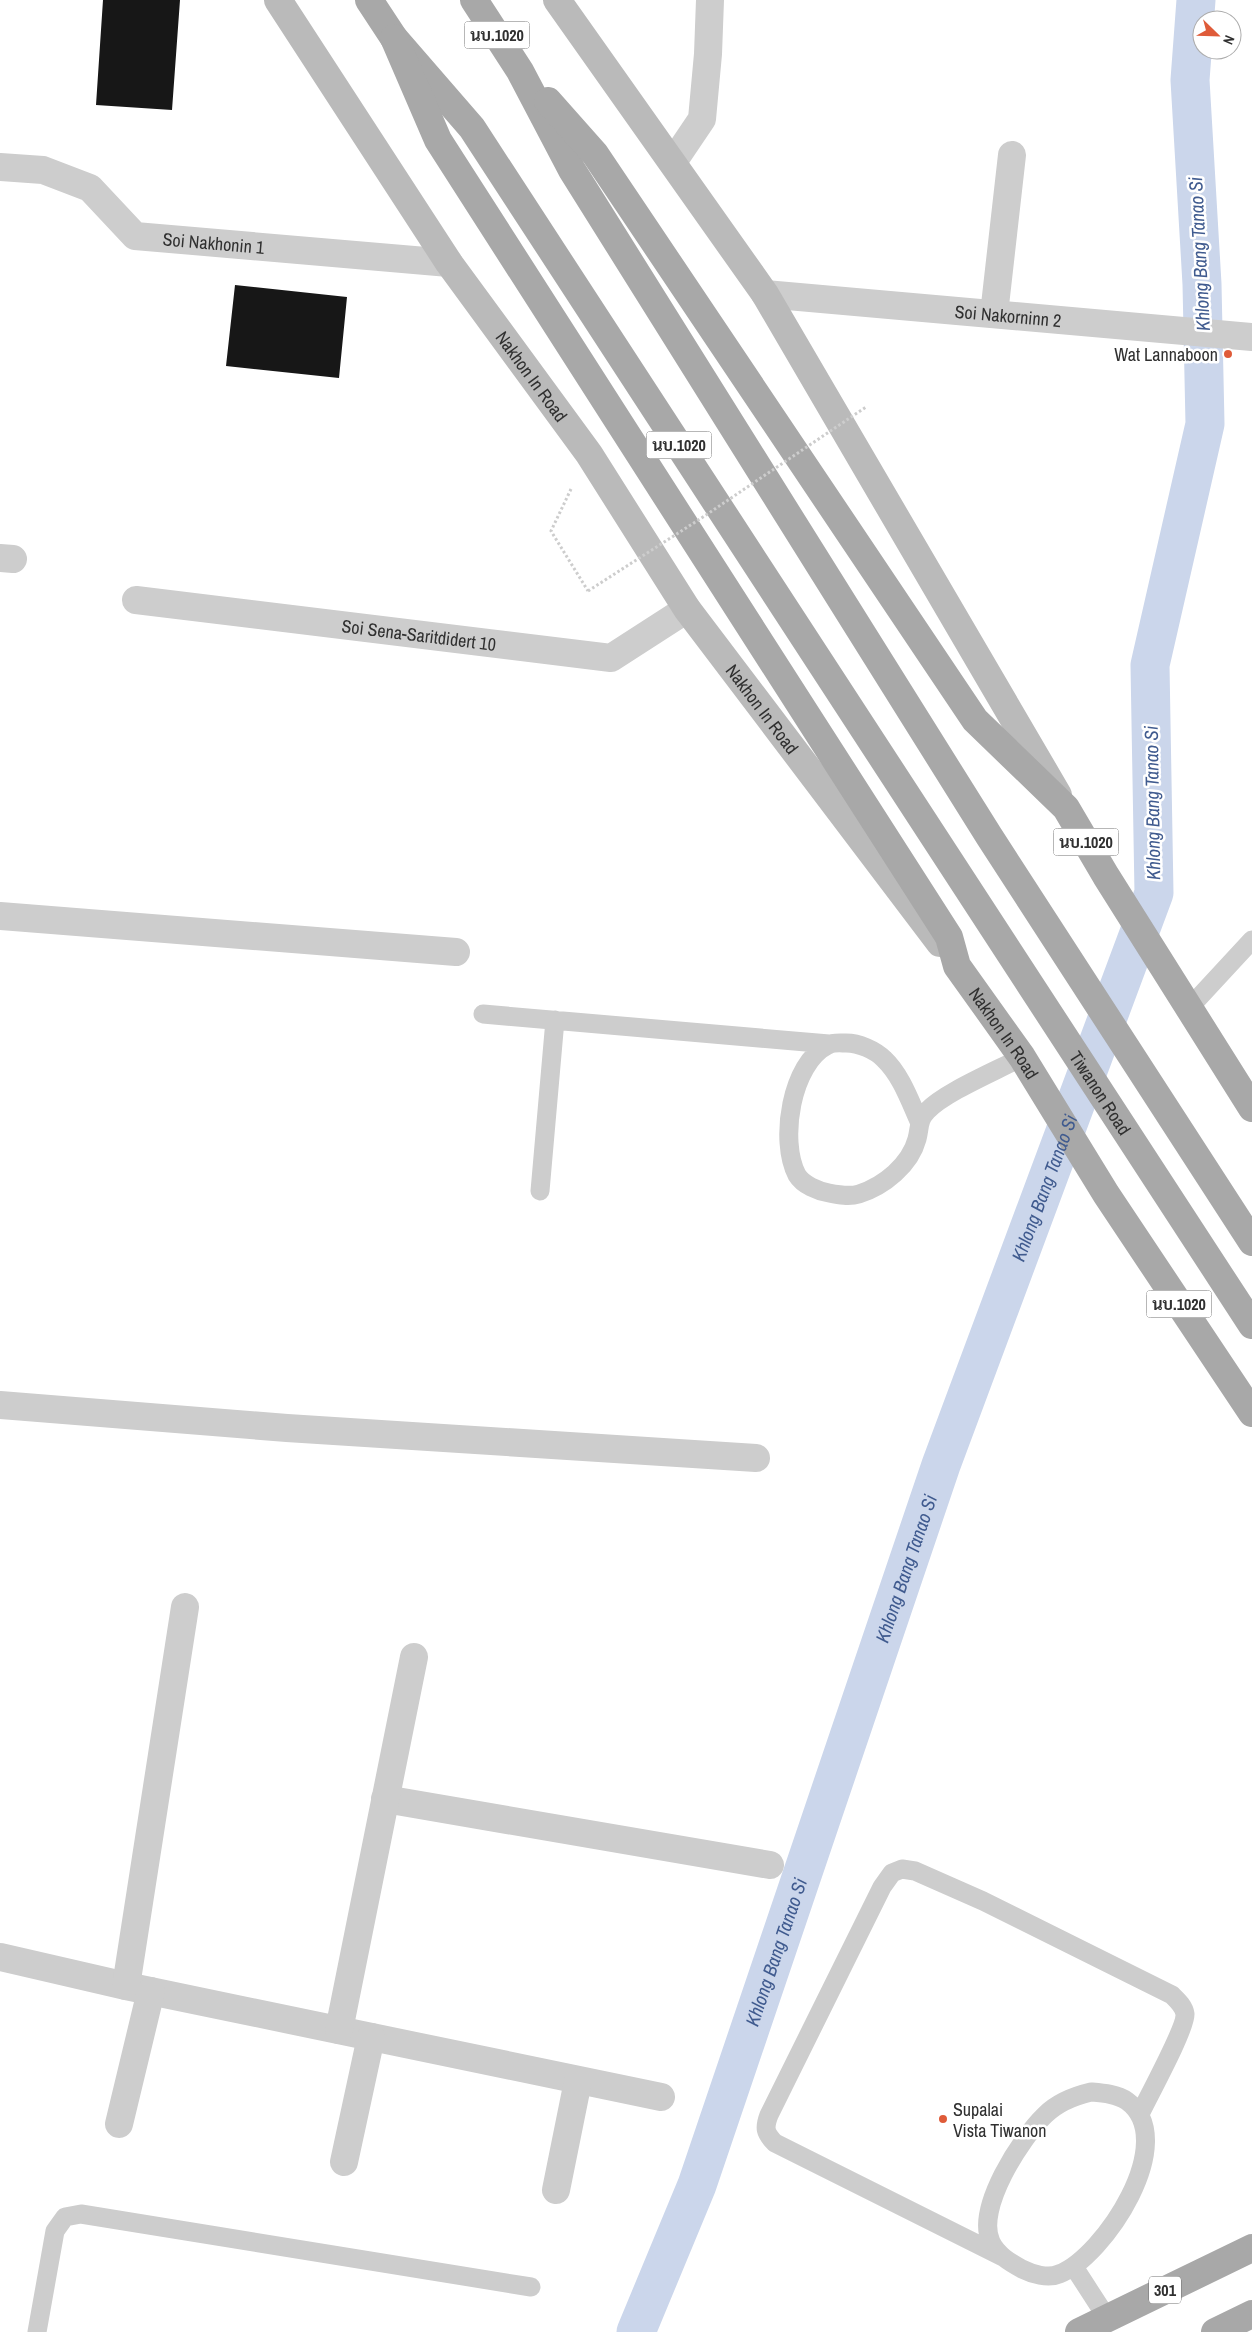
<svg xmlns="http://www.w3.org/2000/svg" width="1252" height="2332" viewBox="0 0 1252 2332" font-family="'Archivo Narrow',Sarabun,sans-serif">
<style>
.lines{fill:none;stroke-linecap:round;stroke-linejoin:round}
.canal{stroke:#cbd6eb;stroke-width:39}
.building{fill:#171717}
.path{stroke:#cdcdcd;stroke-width:3;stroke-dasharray:2.5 2.5;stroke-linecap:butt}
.lane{stroke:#cdcdcd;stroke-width:19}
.street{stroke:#cdcdcd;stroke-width:28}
.secondary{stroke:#bababa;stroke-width:28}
.primary{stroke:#a8a8a8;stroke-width:28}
.path-bridge{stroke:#cdcdcd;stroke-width:3;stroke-dasharray:2.5 2.5;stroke-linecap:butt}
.poi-dot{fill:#df5b39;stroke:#fff;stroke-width:2}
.labels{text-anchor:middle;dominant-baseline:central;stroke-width:5;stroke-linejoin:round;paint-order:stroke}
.shield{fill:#fff;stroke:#6e6e6e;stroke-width:1}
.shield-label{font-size:16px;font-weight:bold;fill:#303030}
.street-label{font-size:18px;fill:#303030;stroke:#fff}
.poi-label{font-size:18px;fill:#303030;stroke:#fff;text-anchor:end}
.water-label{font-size:19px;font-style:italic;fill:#405b8f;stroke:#fff}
</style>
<rect width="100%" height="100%" fill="#fff"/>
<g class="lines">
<path class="canal" id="s1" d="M636 2332 697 2185 941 1465 1154 893 1150 665 1205 424 1202 284 1190 80 1196 0"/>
</g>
<path class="building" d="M103 0H180L172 110 96 105Z
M235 285 347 297 339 378 226 366Z"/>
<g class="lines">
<path class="path" d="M571 489 551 531 588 591"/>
<path class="lane" d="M1190 1007 1252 940
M483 1014 829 1044
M919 1121C910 1101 901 1075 884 1059 875 1050 859 1043 846 1043 841 1043 833 1042 828 1045 791 1063 779 1141 797 1175 803 1185 818 1191 829 1193 839 1195 849 1197 859 1194 884 1186 910 1165 917 1139 920 1128 918 1120 927 1111 945 1092 996 1071 1022 1057
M540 1191 555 1020
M1091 2092C1103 2093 1117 2094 1127 2101 1181 2140 1104 2257 1059 2274 1048 2279 1032 2274 1022 2269 1011 2263 997 2255 991 2242 975 2209 1021 2138 1045 2115 1058 2102 1074 2096 1091 2092Z
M1003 2257 775 2143C765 2133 764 2128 769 2115L882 1887 892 1873 902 1869 915 1871 983 1901 1172 1995C1177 2000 1184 2006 1185 2014 1186 2028 1148 2097 1140 2114
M1074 2267 1107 2318
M37 2332 55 2231 65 2217 81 2214 531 2287"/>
<g class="street">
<path d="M673 162 702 119 708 54 710 0"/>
<path id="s2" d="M0 167 43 170 90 188 135 236 449 263"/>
<path id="s3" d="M765 294 1252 337"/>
<path d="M994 314 1012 155"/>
<path d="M0 558 13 559"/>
<path id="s4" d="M136 600 611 658 687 609"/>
<path d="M0 916 456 952"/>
<path d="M0 1405 287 1428 756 1458"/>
<path d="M385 1799 770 1865"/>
<path d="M0 1957 126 1986 661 2097"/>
<path d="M126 1986 185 1607"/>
<path d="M339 2030 414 1657"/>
<path d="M119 2124 151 1991"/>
<path d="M344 2162 371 2037"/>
<path d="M556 2190 578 2081"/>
</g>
<g class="secondary">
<path id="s5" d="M278 0 449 263 589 454 687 609 940 943"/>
<path d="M557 0 765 294 1058 795"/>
</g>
<g class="primary">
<path id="s6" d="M369 0 394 38 472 128 1252 1325"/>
<path d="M474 0 520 71 572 170 989 836 1252 1242"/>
<path id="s7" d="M394 38 438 140 949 937 957 966 1022 1057 1106 1194 1252 1413"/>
<path d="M548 101 595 154 975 720 1066 808 1106 876 1252 1108"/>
<path d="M1079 2332 1252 2248"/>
<path d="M1215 2332 1252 2314"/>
</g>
<path class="path-bridge" d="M588 591 700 519 866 407"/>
</g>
<g class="poi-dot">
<circle cx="1228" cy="354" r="5"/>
<circle cx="943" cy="2119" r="5"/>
</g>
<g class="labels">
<g class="shield">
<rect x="464.5" y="21.5" width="65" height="27" rx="4"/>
<rect x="646.5" y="431.5" width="65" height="27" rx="4"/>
<rect x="1053.5" y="828.5" width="65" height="27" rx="4"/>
<rect x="1146.5" y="1290.5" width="65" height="27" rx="4"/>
<rect x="1149" y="2276.5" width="32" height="27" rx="4"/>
</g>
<g class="shield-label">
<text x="497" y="35">นบ.1020</text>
<text x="679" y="445">นบ.1020</text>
<text x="1086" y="842">นบ.1020</text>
<text x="1179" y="1304">นบ.1020</text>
<text x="1165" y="2290">301</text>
</g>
<g class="street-label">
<text stroke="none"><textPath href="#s2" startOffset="238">Soi Nakhonin 1</textPath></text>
<text stroke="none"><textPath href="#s3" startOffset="244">Soi Nakorninn 2</textPath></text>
<text stroke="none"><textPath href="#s5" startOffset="454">Nakhon In Road</textPath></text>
<text stroke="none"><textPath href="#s4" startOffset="285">Soi Sena-Saritdidert 10</textPath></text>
<text stroke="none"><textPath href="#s5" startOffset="859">Nakhon In Road</textPath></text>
<text stroke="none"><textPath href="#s7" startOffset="1170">Nakhon In Road</textPath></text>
<text stroke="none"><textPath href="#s6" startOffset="1316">Tiwanon Road</textPath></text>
</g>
<g class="poi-label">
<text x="1218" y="354">Wat Lannaboon</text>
<text x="953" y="2109" text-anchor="start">Supalai<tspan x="953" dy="21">Vista Tiwanon</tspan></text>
</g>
<g class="water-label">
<text transform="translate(1199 254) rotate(-93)">Khlong Bang Tanao Si</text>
<text transform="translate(1152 803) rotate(-91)">Khlong Bang Tanao Si</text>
<text stroke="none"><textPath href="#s1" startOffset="1215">Khlong Bang Tanao Si</textPath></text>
<text stroke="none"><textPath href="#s1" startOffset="810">Khlong Bang Tanao Si</textPath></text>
<text stroke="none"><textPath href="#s1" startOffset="405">Khlong Bang Tanao Si</textPath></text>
</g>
</g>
<g transform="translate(1217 35) rotate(113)"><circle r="24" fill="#ffffff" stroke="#acacac"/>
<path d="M0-4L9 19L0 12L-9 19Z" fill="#df5b39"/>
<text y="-8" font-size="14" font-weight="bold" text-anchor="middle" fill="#303030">N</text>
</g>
</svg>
